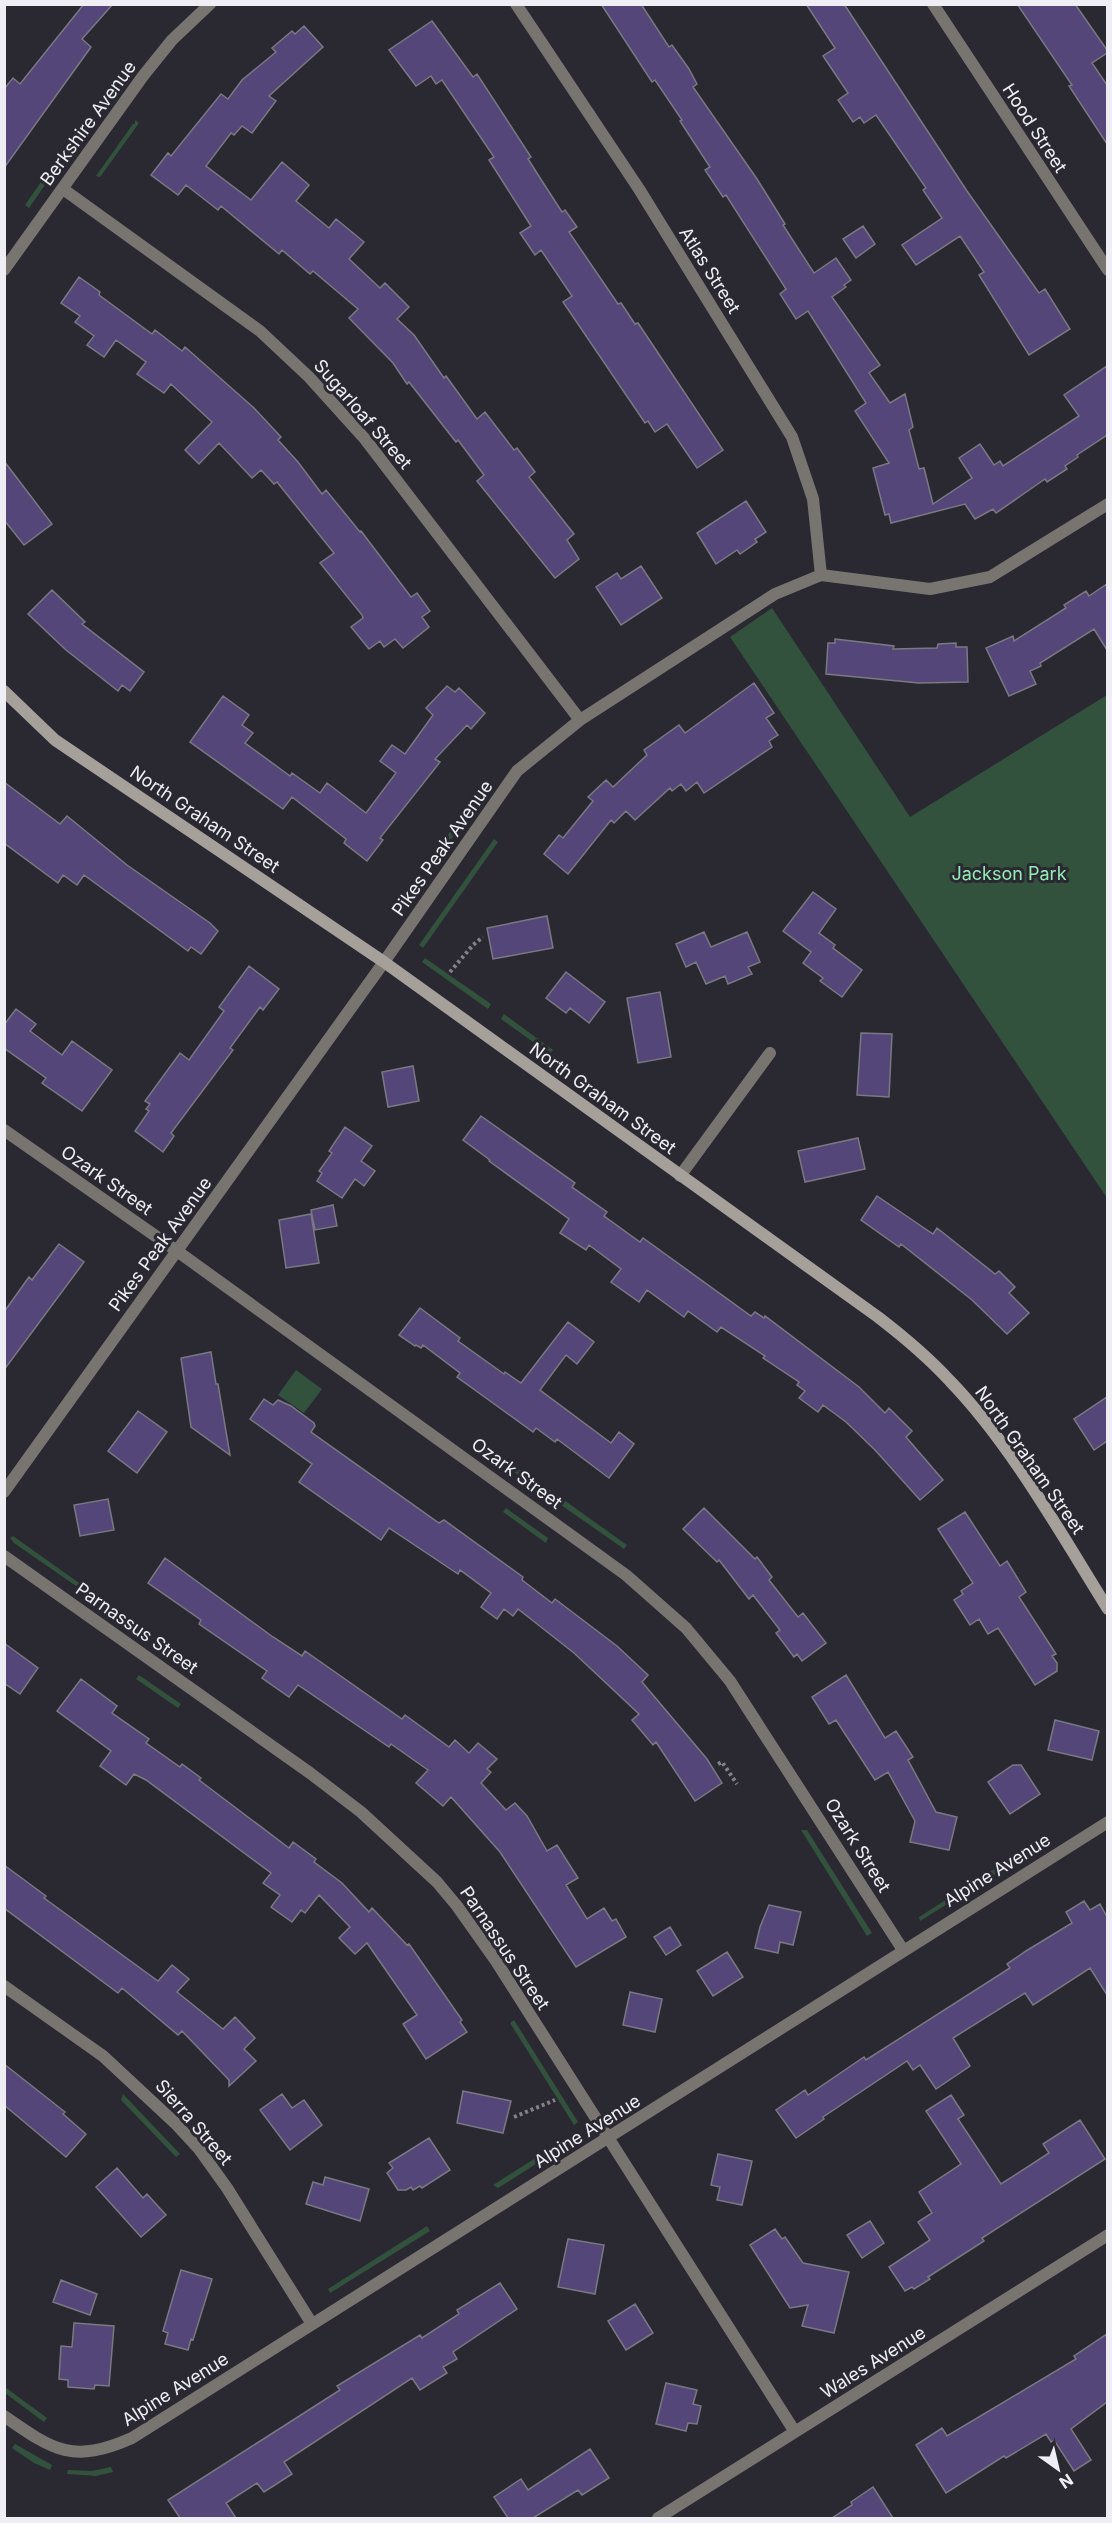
<svg xmlns="http://www.w3.org/2000/svg" width="1112" height="2523" viewBox="0 0 1112 2523" font-family="Inter,sans-serif">
<style>
.green{fill:#32523e}
.building{fill:#544678;stroke:#7a7882;stroke-width:1.5}
.lines{fill:none;stroke-linecap:round;stroke-linejoin:round}
.path{stroke:#828088;stroke-width:4;stroke-dasharray:3 3;stroke-linecap:butt}
.street{stroke:#787571;stroke-width:12}
.secondary{stroke:#a5a19a;stroke-width:12}
.labels{text-anchor:middle;dominant-baseline:central;stroke-width:6;stroke-linejoin:round;paint-order:stroke}
.street-label{font-size:18px;fill:#efeef4;stroke:#2a2830}
.park-label{font-size:18px;fill:#95ebb6;stroke:#2a2830}
</style>
<rect width="100%" height="100%" fill="#2a2830"/>
<path class="green" d="M135 120 139 123 103 173 100 177 96 176 133 124H135Z
M52 166 56 169 29 208 25 205Z
M772 608 910 817 1107 695V1198L730 637Z
M470 803 475 806 442 852 438 849Z
M494 839 498 842 423 948 419 945Z
M425 958 491 1004 488 1009 422 962Z
M504 1014 553 1050 550 1054 501 1019Z
M296 1370 322 1389 304 1413 278 1395Z
M491 1448 534 1480 531 1484 488 1453Z
M547 1488 627 1545 624 1549 544 1493Z
M506 1508 548 1538 546 1543 503 1512Z
M13 1536 82 1585 79 1588 14 1543 10 1538Z
M94 1594 149 1633 146 1636 91 1598Z
M139 1675 181 1704 178 1708 136 1679Z
M801 1830H807L872 1933 867 1936Z
M1018 1854 1019 1859 920 1921 919 1917Z
M514 2020 578 2122 574 2125 510 2023Z
M123 2094 180 2154 176 2157 121 2100Z
M572 2135 574 2140 498 2188 493 2185Z
M427 2226 430 2231 330 2293 328 2289Z
M5 2387 47 2418 44 2422 5 2393Z
M15 2444 52 2465 50 2470 34 2463 12 2448Z
M111 2467 113 2472 96 2476 67 2474 68 2470 92 2471Z"/>
<path class="building" d="M84 4H113L82 39 91 47 4 168V89L13 78 20 84Z
M601 4H641L669 47 672 45 689 69 697 84 693 87 757 179 785 224 783 225 814 273 836 258 851 280 844 285 846 287 832 297 880 365 869 373 890 403 905 394 913 427 909 430 919 469 924 468 933 504 972 478 959 458 980 444 994 465 1000 461 1003 466 1079 416 1064 395 1107 366V435L1077 455 1078 457 1065 466 1067 469 1047 482 1045 479 996 513 993 509 975 519 965 504 891 523 889 514 885 515 873 468 889 463 855 411 866 403 808 311 796 319 780 294 786 289 726 195 723 197 705 170 710 167 680 121 682 120 655 80 652 82Z
M806 4H844L967 191 1039 293 1045 289 1070 329 1029 355 979 275 984 272 960 236 916 265 902 245 942 218 923 190 926 188 876 115 864 123 860 117 853 122 838 100 848 93 823 56 835 48Z
M1017 4H1075L1107 50V53L1092 63 1107 85V144L1069 86 1072 85Z
M432 21 473 77 477 74 531 157 528 159 542 181 562 212 565 210 577 227 569 232 618 304 621 303 635 324 638 323 723 450 697 468 667 424 655 432 648 421 645 423 563 302 572 296 541 250 535 255 520 233 531 226 489 160 494 157 442 80 436 84 431 76 416 86 389 50Z
M304 26 323 47 269 96 276 101 252 133 242 126 234 135 231 133 206 166 251 200 282 162 309 185 296 201 329 228 336 219 364 242 349 259 380 288 385 283 409 307 397 319 414 335 444 378 446 376 477 419 485 412 514 450 517 448 535 472 529 477 574 534 567 540 579 559 555 578 477 481 484 475 458 440 456 442 409 382 407 384 393 363 349 318 358 309 313 271 310 274 282 250 279 254 221 206 218 210 186 185 178 195 151 175 168 153 171 156 221 94 228 99 242 80 276 52 272 48 292 31 295 34Z
M863 226 875 244 856 258 843 239Z
M79 277 100 292 99 295 152 334 155 330 182 351 185 347 254 408 281 437 278 440 298 462 322 494 326 490 360 532 361 531 411 597 417 593 430 611 422 617 429 627 403 648 395 639 384 647 380 641 369 649 351 627 363 618 362 615 320 563 334 553 277 482 274 484 261 470 252 478 219 443 199 464 185 450 212 422 171 384 164 393 137 374 146 362 116 340 104 357 87 345 94 336 75 322 80 316 61 303Z
M4 461 52 524 24 545 4 520Z
M746 501 766 532 755 539 757 542 740 554 737 550 716 564 697 533Z
M641 566 662 598 621 625 596 587 617 573 621 579Z
M1107 584V650L1094 629 1040 663 1041 666 1030 671 1036 684 1009 696 986 648 1013 636 1014 641 1066 608 1064 605 1086 591 1089 596Z
M52 590 85 622 82 624 144 672 130 691 122 685 118 691 66 650 28 614Z
M835 639 894 646 893 649 937 648 938 644 956 643V647H967L968 682 919 683 826 674 828 643H835Z
M754 683 774 713 766 718 778 735 769 741 772 747 704 793 697 782 686 791 681 784 672 791 670 788 635 820 626 811 614 823 611 820 568 874 544 854 559 835 563 838 593 801 588 797 606 780 613 787 647 755 644 750 679 725 685 733Z
M447 686 455 692 459 688 485 713 471 729 467 725 435 759 440 762 380 838 383 840 367 861 344 843 346 839 292 797 283 809 190 742 223 696 249 715 242 725 253 733 245 743 290 776 292 773 320 793 327 783 366 813 396 773 380 761 392 745 405 754 433 715 426 708Z
M4 782 60 824 67 816 127 865 210 923 218 931 201 954 191 947 188 951 84 875 77 885 63 875 58 883 4 843Z
M813 892 836 909 819 933 835 945 833 948 862 970 842 997 820 981 823 978 803 963 811 952 783 931Z
M547 916 553 948 493 959 487 928Z
M704 932 711 947 747 932 760 962 748 967 752 974 728 984 725 976 706 984 696 962 686 967 676 944Z
M249 966 279 989 263 1010 260 1007 230 1048 233 1050 171 1133 174 1136 163 1152 135 1131 149 1111 146 1109 150 1104 145 1101 180 1053 189 1060 224 1011 219 1007Z
M566 972 605 1002 589 1023 570 1008 566 1013 546 998Z
M660 992 671 1057 638 1063 627 998Z
M16 1009 36 1024 30 1031 62 1055 72 1041 112 1070 82 1111 42 1083 46 1078 4 1048V1025Z
M861 1033 892 1034 889 1097 857 1095Z
M413 1066 419 1101 388 1107 382 1072Z
M481 1116 575 1183 572 1187 607 1212 604 1216 640 1242 643 1238 751 1316 755 1312 764 1318 765 1316 859 1387 885 1413 889 1408 912 1431 906 1437 943 1480 920 1500 875 1450 846 1422 823 1405 818 1412 799 1398 805 1391 797 1385 799 1382 763 1358 765 1356 721 1327 717 1332 688 1311 684 1317 647 1290 639 1302 611 1282 621 1269 589 1245 586 1250 560 1233 569 1219 489 1161 490 1160 463 1140Z
M345 1127 372 1146 361 1161 375 1171 364 1186 355 1179 342 1198 317 1181 322 1173 319 1171 332 1153 329 1151Z
M858 1138 865 1169 805 1182 798 1151Z
M877 1196 933 1234 937 1228 995 1274 999 1271 1015 1287 1009 1293 1029 1313 1007 1334 972 1300 901 1244 899 1247 861 1220Z
M333 1205 337 1226 315 1230 311 1210Z
M311 1214 319 1263 286 1268 279 1220Z
M59 1244 84 1262 4 1370V1312L29 1277 32 1280Z
M420 1308 460 1338 458 1341 504 1374 505 1372 521 1383 568 1322 594 1342 577 1364 566 1355 540 1390 611 1443 619 1432 634 1444 609 1478 557 1439 555 1442 536 1428 533 1432 497 1406 457 1377 460 1373 423 1345 421 1348 416 1345 415 1346 399 1335Z
M211 1352 216 1384H218L230 1455 191 1427 181 1358Z
M1107 1397V1441L1094 1450 1074 1419Z
M264 1399 273 1405 278 1400 291 1406 314 1423 315 1426 311 1432 439 1523 444 1520 523 1577 522 1580 552 1603 555 1599 617 1646 648 1675 642 1682 707 1759 722 1783 695 1801 656 1742 653 1745 632 1720 639 1714 574 1653 518 1609 513 1616 504 1609 497 1619 481 1607 491 1593 460 1570 458 1574 389 1528 381 1540 299 1482 312 1464 250 1419Z
M138 1411 167 1432 137 1473 108 1451Z
M108 1499 114 1530 80 1536 74 1505Z
M704 1508 755 1559 757 1557 772 1577 769 1580 798 1617 803 1613 826 1643 802 1661 797 1654 794 1657 776 1633 780 1630 753 1595 749 1599 719 1560 717 1562 683 1529Z
M965 1512 1000 1566 1007 1561 1026 1592 1019 1597 1056 1654 1052 1656 1057 1663V1671L1035 1685 998 1628 988 1634 979 1619 970 1625 954 1600 963 1594 961 1591 973 1583 938 1529Z
M165 1558 273 1637 302 1656 305 1651 402 1719 405 1715 449 1747 455 1740 469 1753 478 1743 497 1759 487 1769 491 1772 481 1783 506 1810 515 1803 527 1816 547 1851 557 1845 578 1878 566 1885 587 1919 604 1908 612 1921 616 1919 626 1937 576 1967 500 1852 451 1797 443 1806 416 1783 428 1770 391 1744 389 1747 298 1685 289 1697 262 1678 267 1671 199 1624 201 1620 148 1583Z
M4 1643 38 1668 20 1694 4 1683Z
M846 1675 885 1738 896 1731 913 1757 908 1760 936 1812 957 1817 949 1850 910 1842 915 1821 888 1772 875 1780 836 1720 829 1724 812 1697Z
M81 1679 117 1706 112 1713 149 1739 146 1743 180 1767 182 1764 201 1778 199 1780 289 1848 293 1842 316 1859 314 1862 342 1883 369 1912 372 1908 407 1945 409 1944 462 2020 460 2022 467 2032 426 2059 403 2024 417 2015 367 1943 355 1954 339 1938 350 1927 319 1895 305 1913 301 1910 292 1922 271 1907 280 1895 263 1883 271 1873 146 1780 134 1774 126 1785 100 1766 111 1751 57 1711Z
M1055 1720 1099 1731 1092 1760 1048 1750Z
M1013 1765H1021L1040 1794 1010 1814 988 1782Z
M4 1865 46 1896 44 1898 158 1981 172 1965 189 1979 177 1992 223 2029 235 2017 255 2038 244 2049 256 2061 229 2086V2080L182 2031 178 2035 122 1988 118 1993 4 1908Z
M1084 1901 1090 1910 1100 1904 1107 1917V1995L1090 1968 1033 2005 1025 1993 953 2038 970 2066 936 2089 920 2065 913 2070 907 2061 823 2117 824 2119 796 2138 776 2110 805 2090 808 2095 864 2057 866 2060 1010 1968 1007 1964 1026 1951 1072 1923 1066 1912Z
M769 1905 801 1912 793 1945 780 1942 778 1953 755 1948 760 1927Z
M670 1927 681 1945 666 1955 654 1937Z
M727 1952 743 1977 713 1996 697 1971Z
M630 1992 662 1999 655 2032 623 2025Z
M4 2064 65 2112 63 2114 86 2134 66 2157 4 2105Z
M463 2091 511 2101 503 2133 457 2123Z
M282 2094 292 2108 304 2100 322 2125 290 2150 260 2110Z
M951 2095 964 2115 958 2119 1001 2184 1049 2153 1043 2144 1080 2120 1105 2159 982 2238 984 2241 928 2277 930 2279 914 2289 912 2287 905 2291 889 2267 930 2240 918 2222 932 2213 919 2192 961 2164 926 2111Z
M429 2138 450 2170 422 2188 420 2186 413 2190 411 2187 406 2190H398L387 2173 393 2168 389 2163Z
M718 2154 752 2161 742 2205 717 2200 720 2187 711 2185Z
M117 2168 143 2198 147 2194 166 2215 141 2237 96 2187Z
M325 2177 369 2189 360 2221 306 2204 313 2182 323 2185Z
M870 2221 884 2243 862 2258 847 2235Z
M775 2229 782 2239 785 2237 803 2263 849 2272 834 2333 802 2326 808 2305 790 2308 750 2245Z
M568 2239 604 2245 595 2294 558 2287Z
M181 2270 212 2279 193 2340 191 2339 188 2350 165 2344 168 2333 163 2331Z
M61 2280 97 2294 90 2315 53 2302Z
M500 2283 517 2309 453 2352 457 2359 443 2367 447 2373 420 2390 412 2378 284 2462 292 2474 264 2492 257 2483 226 2503 236 2518H180L168 2500 340 2390 337 2386 420 2335 422 2338 459 2314 457 2310Z
M635 2304 653 2333 626 2350 608 2321Z
M74 2323 114 2326 109 2386 95 2385 94 2389 68 2387V2380L59 2379 61 2346 72 2347Z
M1107 2334V2402L1071 2429 1091 2460 1074 2471 1054 2440 1051 2442 1046 2434 1006 2458 1004 2456 946 2493 916 2445 942 2428 947 2436 1076 2359 1074 2356Z
M666 2383 697 2390 693 2404 701 2406 697 2424 688 2423 686 2431 656 2424Z
M590 2449 609 2478 582 2495 578 2490 533 2518H508L494 2497 521 2479 528 2490Z
M873 2487 893 2518H832L852 2505 851 2502Z"/>
<g class="lines">
<path class="path" d="M450 972 473 945 483 937
M718 1764 722 1762 737 1784
M514 2117 555 2100"/>
<path class="street" d="M516 4 639 189 792 437 813 499 821 575
M933 4 1108 270
M63 189 260 331 309 377 365 439 580 720
M4 270 143 76 172 40 210 4
M4 1130 177 1251 626 1575 686 1628 730 1681 903 1950
M680 1176 770 1053
M4 1492 384 962 517 771 580 720 775 594 821 575 930 589 990 577 1108 504
M4 1556 310 1773 361 1812 437 1882 457 1906 496 1961 795 2432
M4 1986 103 2056 175 2123 199 2149 227 2188 312 2324
M4 2416C54 2451 73 2464 132 2438L1108 1822
M658 2518 1108 2235"/>
<path class="secondary" d="M4 691 55 740 384 962 878 1317C904 1337 928 1357 950 1381 1011 1444 1061 1534 1108 1609"/>
</g>
<g class="labels">
<g class="street-label">
<text transform="translate(88 123) rotate(-54)">Berkshire Avenue</text>
<text transform="translate(1035 128) rotate(57)">Hood Street</text>
<text transform="translate(710 270) rotate(58)">Atlas Street</text>
<text transform="translate(363 414) rotate(49)">Sugarloaf Street</text>
<text transform="translate(205 819) rotate(34)">North Graham Street</text>
<text transform="translate(442 848) rotate(-55)">Pikes Peak Avenue</text>
<text transform="translate(603 1098) rotate(36)">North Graham Street</text>
<text transform="translate(107 1180) rotate(35)">Ozark Street</text>
<text transform="translate(160 1244) rotate(-54)">Pikes Peak Avenue</text>
<text transform="translate(1030 1460) rotate(55)">North Graham Street</text>
<text transform="translate(517 1473) rotate(36)">Ozark Street</text>
<text transform="translate(137 1628) rotate(35)">Parnassus Street</text>
<text transform="translate(858 1845) rotate(58)">Ozark Street</text>
<text transform="translate(997 1870) rotate(-32)">Alpine Avenue</text>
<text transform="translate(505 1948) rotate(56)">Parnassus Street</text>
<text transform="translate(194 2122) rotate(49)">Sierra Street</text>
<text transform="translate(587 2131) rotate(-32)">Alpine Avenue</text>
<text transform="translate(873 2362) rotate(-32)">Wales Avenue</text>
<text transform="translate(175 2389) rotate(-32)">Alpine Avenue</text>
</g>
<g class="park-label">
<text x="1009" y="873">Jackson Park</text>
</g>
</g>
<rect width="1112" height="2523" fill="none" stroke="#efeef4" stroke-width="12"/>
<g transform="translate(1058 2469) rotate(146)" stroke="#2a2830" stroke-width="4.5" paint-order="stroke">
<path d="M0-4.5L10 22L0 15L-10 22Z" fill="#efeef4"/>
<text y="-9" font-size="16" font-weight="bold" text-anchor="middle" fill="#efeef4">N</text>
</g>
</svg>
